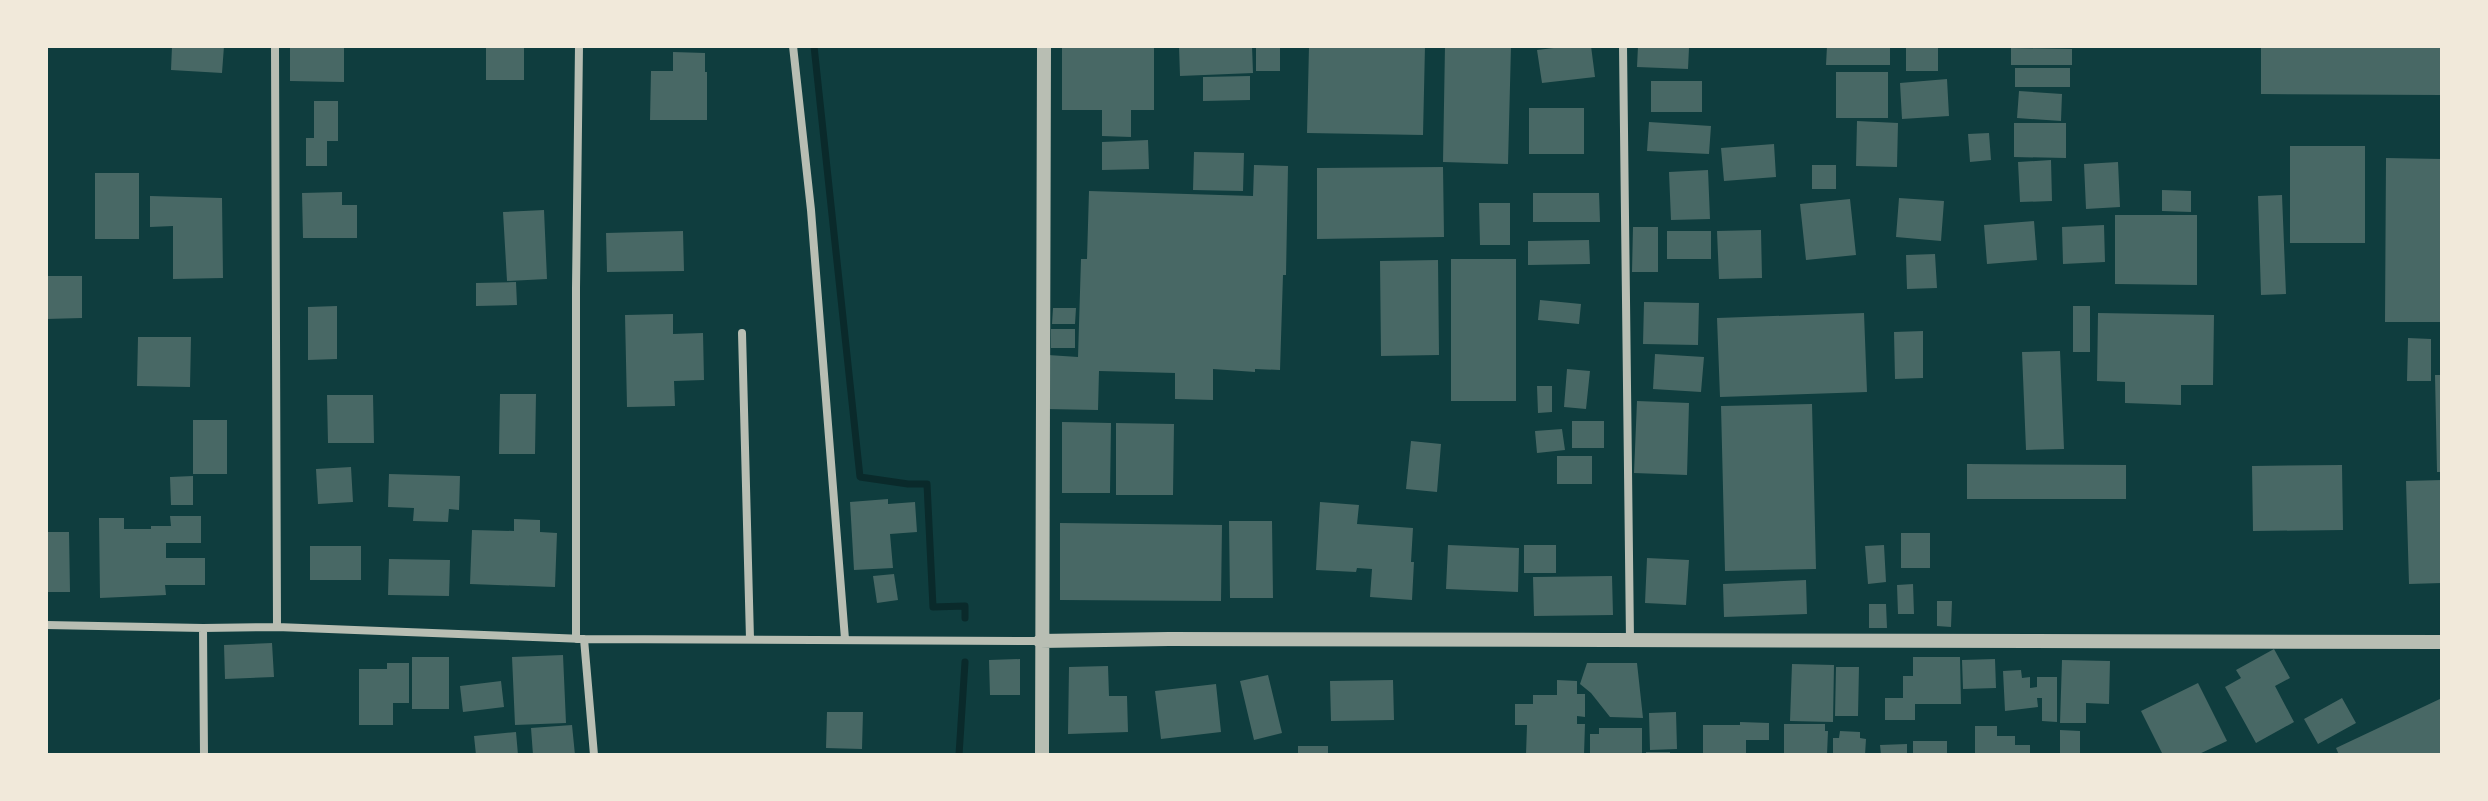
<svg xmlns="http://www.w3.org/2000/svg" width="2488" height="801" viewBox="0 0 2488 801" font-family="Cabin,sans-serif">
<style>
.lines{fill:none;stroke-linecap:round;stroke-linejoin:round}
.stream{stroke:#0a2a2b;stroke-width:7}
.building{fill:#486865}
.minor{stroke:#b8beb3;stroke-width:8}
.tertiary{stroke:#b8beb3;stroke-width:14}
</style>
<rect width="100%" height="100%" fill="#0f3d3e"/>
<g class="lines">
<path class="stream" d="M814 46 860 477 908 484H927L933 607 965 606V618
M959 755 965 662"/>
</g>
<path class="building" d="M172 46H224L222 73 171 70Z
M290 46H344V82L290 81Z
M486 46H524V80H486Z
M1062 46H1154V110H1131V137L1102 136V110H1062Z
M1179 46H1252L1253 73 1180 76Z
M1256 46H1280V71H1256Z
M1309 46H1425L1423 135 1307 133Z
M1445 46H1511L1508 164 1443 162Z
M1570 46H1591L1595 77 1542 83 1537 50Z
M1638 46 1689 48 1688 69 1637 67Z
M1827 46H1890V65H1826Z
M1906 46H1938V71H1906Z
M2261 46H2442V95L2261 94Z
M2011 48 2072 49V65H2011Z
M673 52 705 53V72H707V120H650L651 71H673Z
M2015 68H2070V87H2015Z
M1836 72H1888V118H1836Z
M1250 76V100L1203 101V77Z
M1947 79 1949 116 1902 119 1900 83Z
M1651 81H1702V112H1651Z
M2019 91 2062 94 2061 121 2017 118Z
M314 101H338V141H327V166H306V138H314Z
M1529 108H1584V154H1529Z
M1857 121 1898 123 1897 167 1856 166Z
M1649 122 1711 126 1709 154 1647 151Z
M2014 123H2066V158L2014 157Z
M1989 133 1991 160 1970 162 1968 134Z
M1148 140 1149 169 1102 170V142Z
M1774 144 1776 177 1724 181 1721 148Z
M2290 146H2365V243H2290Z
M1194 152 1244 153 1243 191 1193 190Z
M2386 158 2442 159V322H2385Z
M2051 160 2052 201 2020 202 2018 162Z
M2118 162 2120 207 2086 209 2084 164Z
M1254 165 1288 166 1286 275H1283L1280 370 1255 369V372L1213 369V400L1175 399V373L1099 371 1098 410 1046 409 1048 355 1078 357 1081 259H1087L1089 191 1253 196Z
M1812 165H1836V189H1812Z
M1443 167 1444 237 1317 239V168Z
M1708 170 1710 219 1671 220 1669 172Z
M95 173H139V239H95Z
M2162 190 2191 191V212L2162 211Z
M342 192V205H357V238H303L302 193Z
M1533 193H1599L1600 222H1533Z
M2282 195 2286 294 2261 295 2258 196Z
M150 196 222 198 223 278 173 279V226L150 227Z
M1899 198 1944 201 1941 241 1896 237Z
M1850 199 1856 255 1806 260 1800 204Z
M1479 203H1510V245H1480Z
M544 210 547 279 507 281 503 212Z
M2115 215H2197V285L2115 284Z
M2034 221 2037 260 1987 264 1984 225Z
M2104 225 2105 262 2063 264 2062 227Z
M1633 227H1658V272H1632Z
M1761 230 1762 278 1719 279 1717 231Z
M683 231 684 271 607 272 606 233Z
M1667 231H1711V259H1667Z
M1589 240 1590 264 1528 265V241Z
M1935 254 1937 288 1907 289 1906 255Z
M1451 259H1516V401H1451Z
M1438 260 1439 355 1381 356 1380 261Z
M46 276H82V318L46 319Z
M516 282 517 305 476 306V283Z
M1540 300 1581 304 1579 324 1538 320Z
M1644 302 1699 303 1698 345 1643 344Z
M337 306V359L308 360V307Z
M2073 306H2090V352H2073Z
M1053 308H1076L1075 324H1052Z
M1864 313 1867 392 1720 397 1717 318Z
M2098 313 2214 315 2213 385H2181V405L2125 403V382L2097 381Z
M673 314V334L703 333 704 380 674 381 675 406 627 407 625 315Z
M1051 329H1075V348H1051Z
M1923 331V378L1895 379 1894 332Z
M138 337H191L190 387 137 386Z
M2408 338 2431 339V381H2407Z
M2060 351 2064 449 2026 450 2022 352Z
M1655 354 1704 357 1701 392 1653 389Z
M1567 369 1590 371 1586 409 1564 407Z
M2435 375H2442V472H2437Z
M1537 386H1552V412L1538 413Z
M500 394H536L535 454H499Z
M327 395H373L374 443H328Z
M1637 401 1689 403 1687 475 1634 473Z
M1812 404 1816 569 1725 571 1721 406Z
M193 420H227V474H193Z
M1572 421H1604V448H1572Z
M1062 422 1111 423 1110 493H1062Z
M1116 423 1174 424 1173 495H1116Z
M1562 429 1565 450 1537 453 1535 431Z
M1411 441 1441 444 1437 492 1406 489Z
M1557 456H1592V484H1557Z
M1967 464 2126 465V499H1967Z
M2342 465 2343 530 2253 531 2252 466Z
M351 467 353 502 318 504 316 469Z
M389 474 460 476 459 510 449 509 448 522 413 521 414 508 388 507Z
M193 476V505H171L170 477Z
M2442 480V583L2409 584 2406 481Z
M888 499V504L915 502 917 532 890 534 893 568 854 570 850 502Z
M1320 502 1359 505 1357 524 1413 528 1411 562H1414L1412 600 1370 597 1372 569 1357 568 1356 572 1316 570Z
M170 516H201V543H166V558H205V585H165L166 595 100 598 99 518H124V529H151V526H171Z
M514 519 540 520V532L557 533 555 587 470 584 472 530 514 531Z
M1229 521H1272L1273 598H1230Z
M1060 523 1222 525 1221 601 1060 600Z
M46 532H69L70 592H46Z
M1901 533H1930V568H1901Z
M1448 545 1519 548 1518 592 1446 589Z
M1524 545H1556V573H1524Z
M1884 545 1886 582 1868 584 1865 546Z
M310 546H361V580H310Z
M1647 558 1689 560 1686 605 1645 603Z
M389 559 450 560 449 596 388 595Z
M894 574 898 600 877 603 873 576Z
M1612 576 1613 615 1534 616 1533 577Z
M1806 580 1807 614 1724 617 1723 584Z
M1913 584 1914 614H1898L1897 585Z
M1937 601H1952L1951 627 1937 626Z
M1869 604H1886L1887 628H1869Z
M272 643 274 677 225 679 224 645Z
M2274 649 2290 678 2275 686 2294 722 2256 743 2225 687 2241 678 2236 670Z
M563 655 566 723 515 725 512 657Z
M412 657H449V709H412Z
M1913 657H1960L1961 704H1915V720H1885V698H1903V676H1913Z
M1020 659V695H990L989 660Z
M1995 659 1996 688 1963 689 1962 660Z
M2062 660 2110 661 2109 704 2086 703V723H2060Z
M387 663H409V703H393V725H359V669H387Z
M1587 663H1637L1643 718 1610 717 1591 693 1580 684Z
M1792 664 1834 665 1833 722 1790 721Z
M1108 666 1109 696H1127L1128 732 1068 734 1069 667Z
M1836 667H1859L1858 716H1835Z
M2021 670 2022 678 2030 677V688L2037 687V677H2057V722L2042 721V698H2037L2038 707 2005 711 2003 671Z
M1268 675 1282 733 1254 740 1240 681Z
M1393 680 1394 720 1331 721 1330 681Z
M1557 680 1577 681V694H1585V717L1577 716V724H1585L1584 755H1526L1527 725H1515V704H1533V695H1557Z
M501 681 504 707 463 712 460 686Z
M2198 683 2227 741 2197 755H2163L2141 711Z
M1216 684 1221 732 1161 739 1155 691Z
M2342 698 2356 723 2318 744 2304 719Z
M2442 698V755H2339L2336 748Z
M827 712H863L862 749 826 748Z
M1676 712 1677 749 1650 750 1649 713Z
M1740 722 1769 723V740H1746V755H1703V725H1740Z
M1784 724H1825V731H1828L1827 755 1784 754Z
M572 725 575 755H533L531 728Z
M1975 726H1997V736H2015V745H2030V755H1975Z
M1599 728H1642V755H1590V734H1599Z
M2060 730 2080 731V755H2060Z
M1840 731 1860 732V738L1866 739 1865 755H1833V738H1839Z
M516 732 518 755H476L474 736Z
M1913 741H1947V755H1913Z
M1907 744V755H1881L1880 745Z
M1298 746H1328V755H1298Z
M1646 752H1670V755H1646Z"/>
<g class="lines">
<path class="minor" d="M275 46 277 627
M793 46 811 210 845 639
M1623 46 1630 640
M742 333 750 639
M46 625 203 628 277 627 584 639 1040 641
M203 628 204 755
M576 639V288L579 46
M584 639 594 755"/>
<path class="tertiary" d="M1040 641 1169 639 2442 642
M1042 755 1044 46"/>
</g>
<rect width="2488" height="801" fill="none" stroke="#f1e9da" stroke-width="96"/>
</svg>
